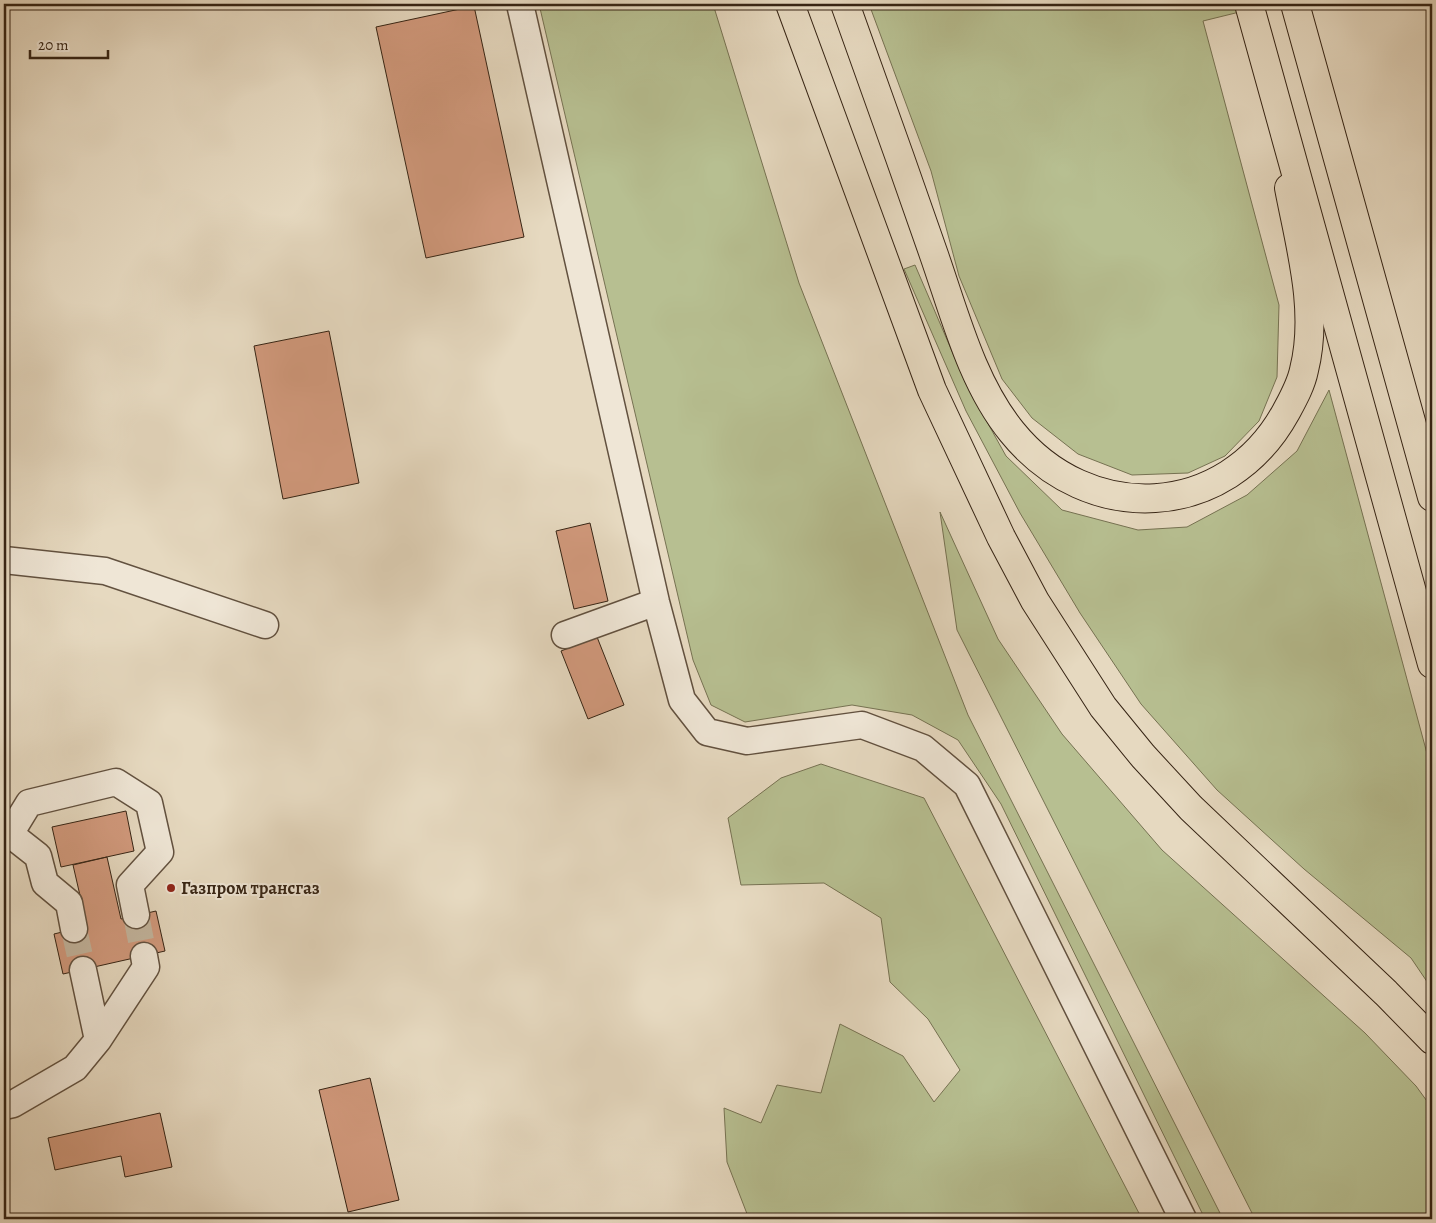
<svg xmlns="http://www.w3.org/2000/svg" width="1436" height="1223" viewBox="0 0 1436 1223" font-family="Alegreya,serif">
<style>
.green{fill:#b7bf91;stroke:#767252}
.building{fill:#d1997c;stroke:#362414}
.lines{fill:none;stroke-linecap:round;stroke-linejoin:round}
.minor-tunnel{stroke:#c3b59e;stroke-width:26;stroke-dasharray:26 13;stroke-linecap:butt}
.minor-casing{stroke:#62513f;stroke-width:29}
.major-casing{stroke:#362414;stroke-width:30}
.highway-casing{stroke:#362414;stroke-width:30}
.minor{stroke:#efe6d6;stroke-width:26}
.major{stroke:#e6d9c0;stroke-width:28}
.highway{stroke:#e6d9c0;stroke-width:28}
.poi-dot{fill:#8f2418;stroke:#efe6d6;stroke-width:2}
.labels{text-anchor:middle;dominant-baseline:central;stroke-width:4;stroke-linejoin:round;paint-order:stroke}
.poi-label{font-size:18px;font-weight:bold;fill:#362414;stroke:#efe6d6;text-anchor:start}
</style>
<rect width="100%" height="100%" fill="#e6d9c0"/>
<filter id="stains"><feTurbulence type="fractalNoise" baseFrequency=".004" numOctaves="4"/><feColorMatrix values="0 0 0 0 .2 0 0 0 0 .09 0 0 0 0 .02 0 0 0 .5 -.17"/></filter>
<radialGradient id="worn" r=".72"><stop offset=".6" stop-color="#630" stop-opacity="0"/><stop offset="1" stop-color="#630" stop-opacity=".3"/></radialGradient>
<path class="green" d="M539 4H713L799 283 968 715 1223 1219H1205L1001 804 958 740 912 715 852 705 745 722 711 705 693 660Z
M869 4H1272L1203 21 1279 305 1277 377 1259 421 1225 456 1188 473 1132 475 1078 454 1032 418 1002 379 959 276 931 171Z
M915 265 966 384 1006 456 1062 510 1138 530 1187 527 1247 495 1297 451 1329 390 1432 772V989L1411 958 1304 869 1217 790 1141 704 1080 613 1020 513 966 411 904 269Z
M940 512 998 639 1062 734 1162 850 1365 1033 1416 1086 1432 1108V1219H1255L957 630Z
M821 764 924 798 1142 1219H749L727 1162 724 1108 761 1123 777 1085 821 1093 840 1024 903 1056 934 1102 960 1070 928 1019 890 982 881 918 824 883 741 885 728 818 781 778Z"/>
<path class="building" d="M474 6 524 237 426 258 376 27Z
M329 331 359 483 283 499 254 346Z
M590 523 608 601 574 609 556 531Z
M597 637 624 705 588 719 561 651Z
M126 811 134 851 61 867 52 827Z
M107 857 121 919 156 911 165 951 63 974 54 934 87 926 73 865Z
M370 1078 399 1200 348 1212 319 1090Z
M160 1113 172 1167 125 1177 121 1156 55 1170 48 1138Z"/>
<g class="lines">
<path class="minor-tunnel" d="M136 915 144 956
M74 929 83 970"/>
<defs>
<path id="minor" d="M520 4 656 602 682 700 707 732 747 741 862 725 923 748 967 785 1183 1219
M4 560 105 571 265 625
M565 635 656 602
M10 834 29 803 116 782 149 803 160 852 130 885 136 915
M4 836 10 834 38 856 45 883 69 903 74 929
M98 1040 146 967 144 956
M4 1106 13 1104 75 1068 98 1040 83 970"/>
<path id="major" d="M790 4 932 390 1001 537 1035 601 1103 707 1143 756 1191 808 1386 993 1432 1040
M845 4C875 88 905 171 934 255 955 315 972 383 1012 432 1088 526 1226 521 1286 412 1293 399 1301 385 1304 370 1319 311 1300 246 1289 188"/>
<path id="highway" d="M1249 4 1432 664
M1295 4 1432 497"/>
</defs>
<use href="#minor" class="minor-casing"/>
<use href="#major" class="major-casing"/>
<use href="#highway" class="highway-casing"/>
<use href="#minor" class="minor"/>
<use href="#major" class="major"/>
<use href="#highway" class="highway"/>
</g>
<circle class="poi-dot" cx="171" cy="888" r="5"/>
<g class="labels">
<g class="poi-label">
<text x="181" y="888">Газпром трансгаз</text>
</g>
</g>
<rect width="1436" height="1223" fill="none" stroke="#e6d9c0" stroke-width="20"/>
<rect x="5" y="5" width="1426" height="1213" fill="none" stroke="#362414" stroke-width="2.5"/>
<rect x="10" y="10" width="1416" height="1203" fill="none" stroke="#362414"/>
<path d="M30 50v8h78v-8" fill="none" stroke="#362414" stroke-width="2.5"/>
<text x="38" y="50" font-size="15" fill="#362414" stroke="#efe6d6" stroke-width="4" paint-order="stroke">20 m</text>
<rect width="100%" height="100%" filter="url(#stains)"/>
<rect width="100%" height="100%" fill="url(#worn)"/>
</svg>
